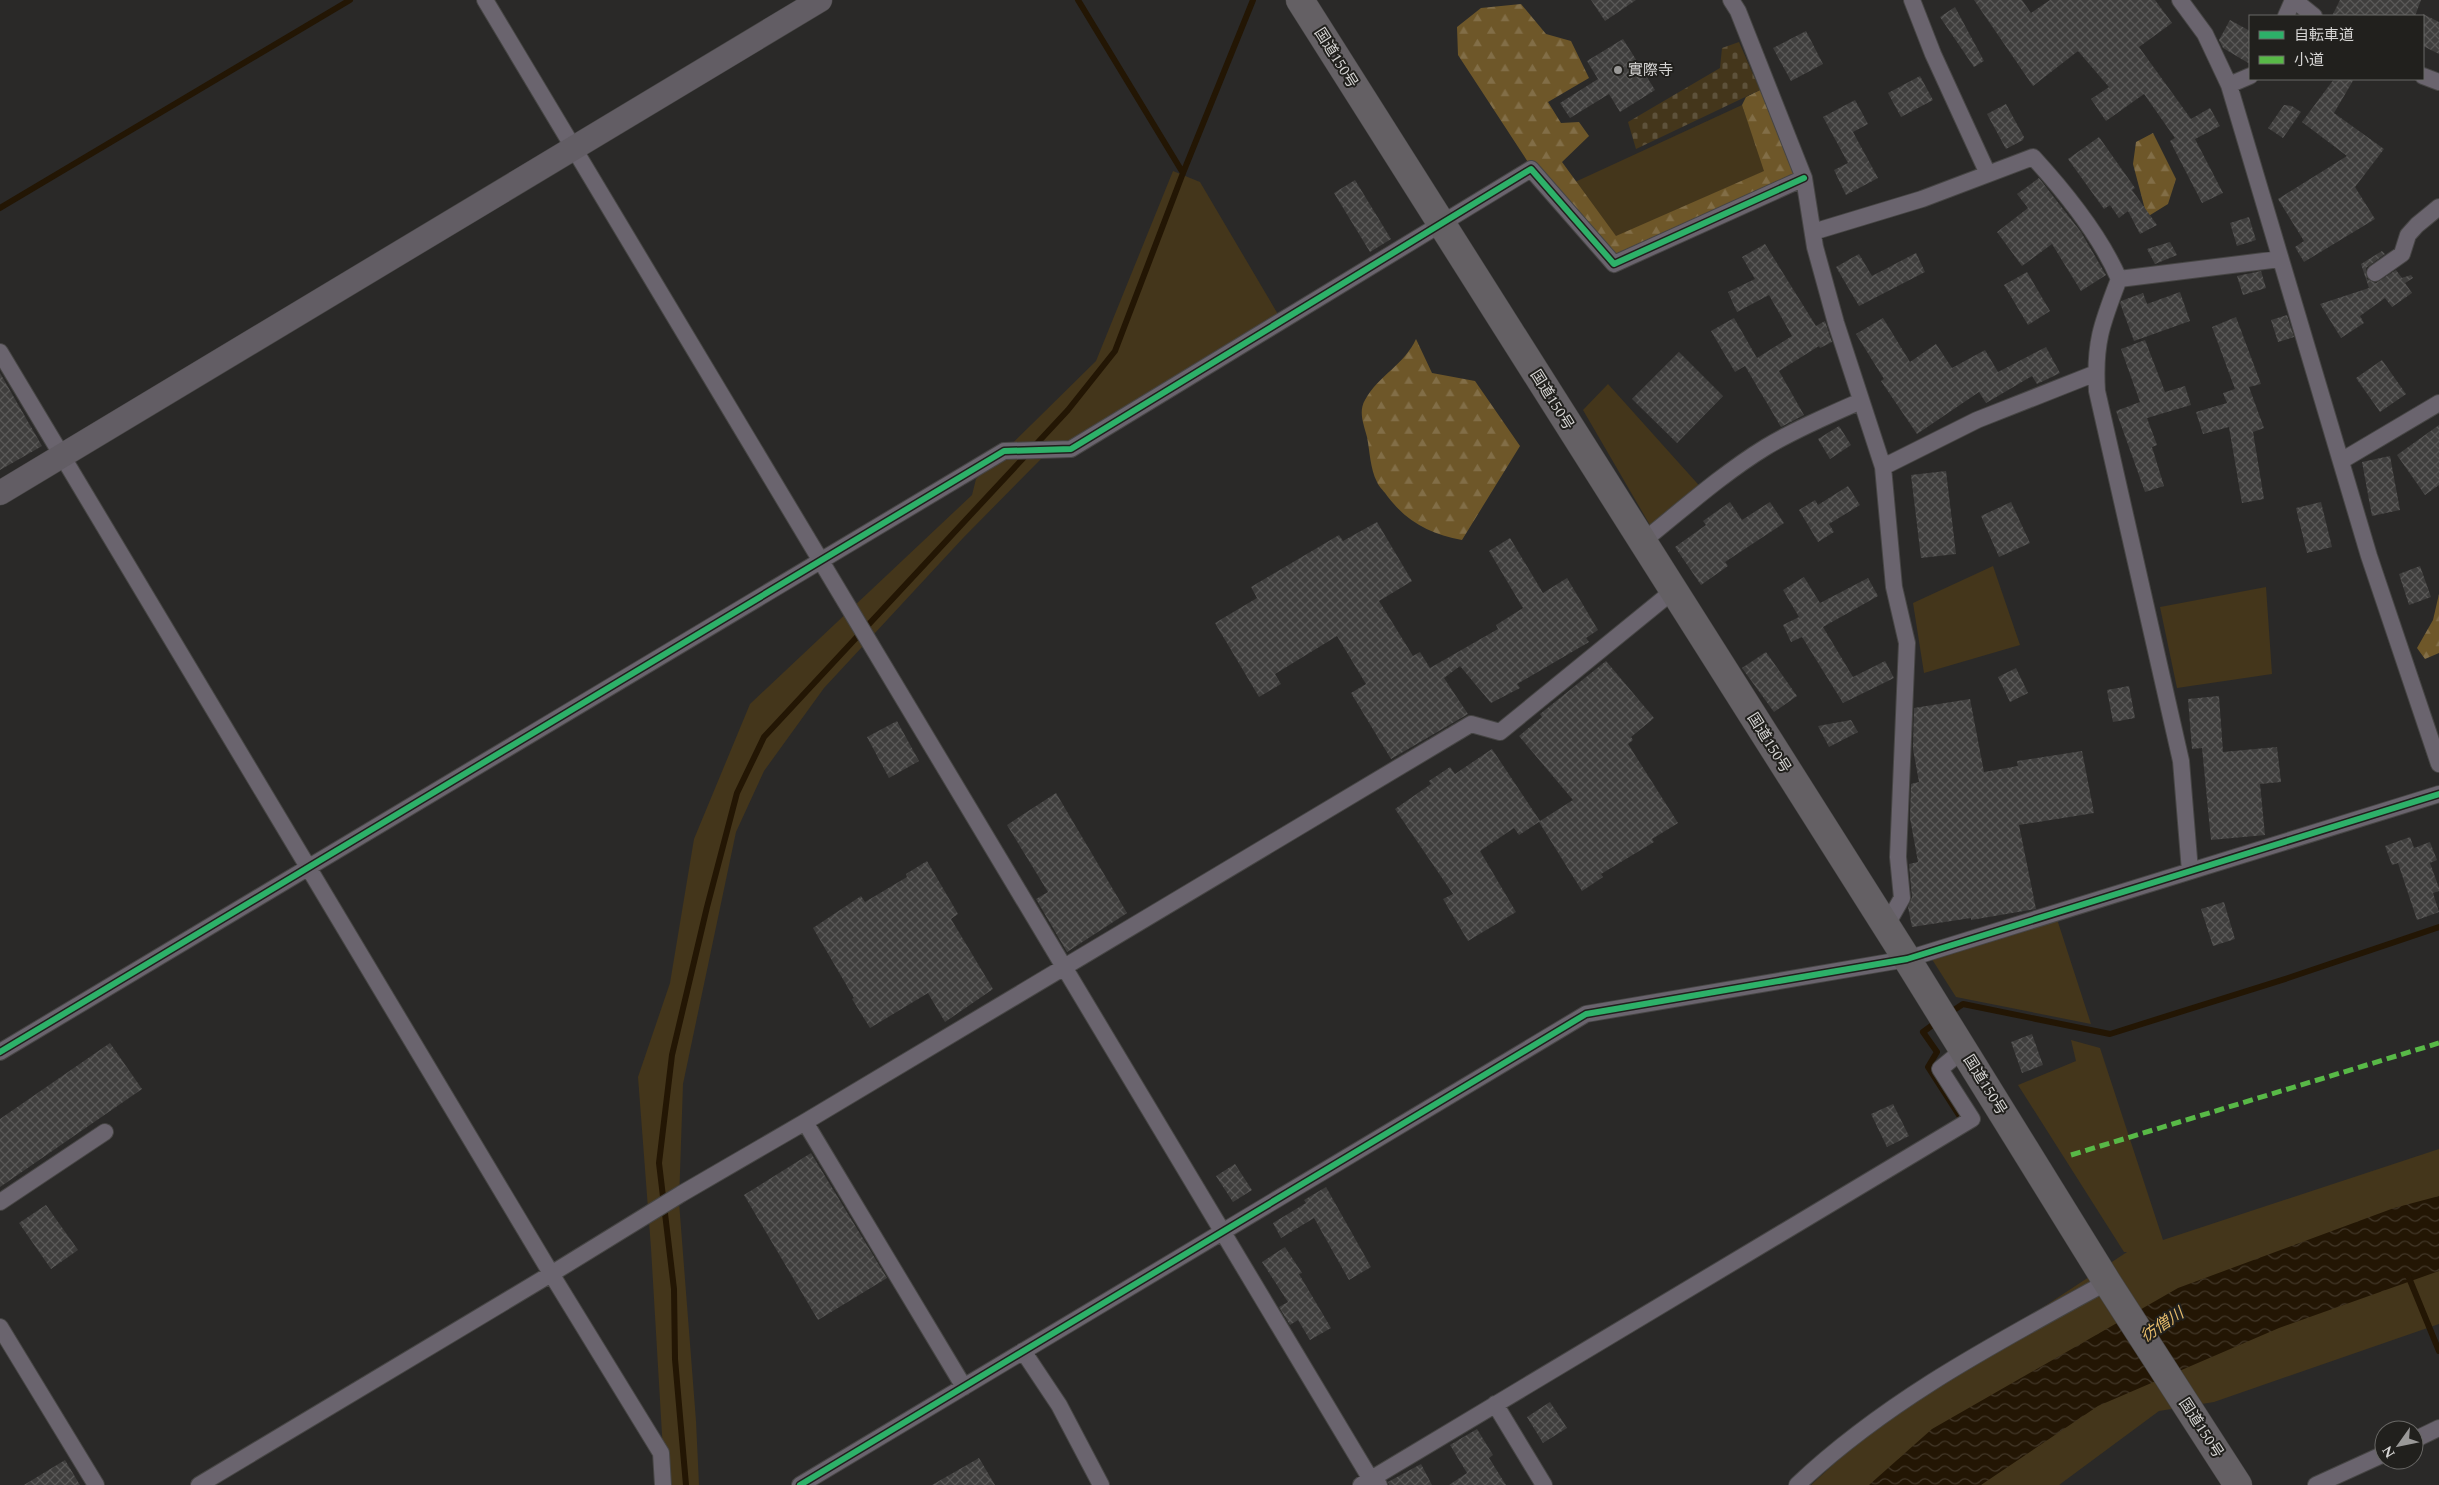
<svg xmlns="http://www.w3.org/2000/svg" width="2439" height="1485" viewBox="0 0 2439 1485" font-family="Spectral,'Noto Sans JP',serif">
<style>
.grass{fill:#44361b}
.forest{fill:url(#forest-firs)}
.cemetery{fill:url(#cemetery-stones)}
.water{fill:url(#water-waves)}
.lines{fill:none;stroke-linecap:round;stroke-linejoin:round}
.stream{stroke:#231604;stroke-width:6}
.building{fill:url(#building-cross-hatch)}
.street-casing{stroke:#464544;stroke-width:18}
.secondary-casing{stroke:#464544;stroke-width:25}
.highway-casing{stroke:#464544;stroke-width:29}
.street{stroke:#6a646e;stroke-width:16}
.secondary{stroke:#625d64;stroke-width:24}
.highway{stroke:#646064;stroke-width:28}
.quiet{stroke:#58b947;stroke-width:5;stroke-dasharray:10 5;stroke-linecap:butt}
.cycleway-casing{stroke:#21201d;stroke-width:9}
.cycleway{stroke:#2db169;stroke-width:6}
.poi-dot{fill:#9a9998;stroke:#21201d;stroke-width:2}
.labels{text-anchor:middle;dominant-baseline:central;stroke-width:4;stroke-linejoin:round;paint-order:stroke}
.street-label{font-size:15px;fill:#d6d5d4;stroke:#21201d}
.poi-label{font-size:15px;fill:#d6d5d4;stroke:#21201d;text-anchor:start}
.water-label{font-size:16px;font-style:italic;fill:#e3b96a;stroke:#21201d}
</style>
<defs>
<pattern id="forest-firs" width="22" height="20" patternUnits="userSpaceOnUse" patternTransform="scale(1.25)"><rect width="22" height="20" fill="#6e5729"/><path d="M5 1l3.5 6h-7zM16 11l3.5 6h-7z" fill="#826e47"/></pattern>
<pattern id="cemetery-stones" width="16" height="16" patternUnits="userSpaceOnUse" patternTransform="scale(1.25)"><rect width="16" height="16" fill="#44361b"/><path d="M2 7V4a2 2 0 0 1 4 0v3zM10 15v-3a2 2 0 0 1 4 0v3z" fill="#5e523b"/></pattern>
<pattern id="water-waves" width="16" height="10" patternUnits="userSpaceOnUse" patternTransform="scale(1.25)"><rect width="16" height="10" fill="#231604"/><path d="M0 5q4-4 8 0t8 0" fill="none" stroke="#423728"/></pattern>
<pattern id="building-cross-hatch" width="8" height="8" patternUnits="userSpaceOnUse" patternTransform="scale(1.25)"><rect width="8" height="8" fill="#3f3e3d"/><path d="M0 0l8 8M0 8l8-8" fill="none" stroke="#5a5958"/></pattern>
</defs>
<rect width="100%" height="100%" fill="#2a2928"/>
<path class="grass" d="M1742 105 1765 171 1616 237 1575 182Z
M1173 171 1200 182 1282 321 1041 459 964 537 824 688 764 771 736 832 683 1084 679 1202 696 1421 699 1485H665L651 1248 638 1077 670 983 694 839 750 704 972 495 976 479 1096 361Z
M1608 384 1705 492 1654 532 1583 410Z
M1993 566 2020 645 1924 673 1913 603Z
M2266 587 2272 674 2177 688 2160 607Z
M2055 913 2091 1024 1956 997 1928 953Z
M2071 1040 2100 1048 2163 1240 2439 1149V1324L2214 1402 2159 1411 2059 1485H1811L1907 1397 2127 1252H2124L2018 1085 2076 1061Z"/>
<path class="forest" d="M1521 4 1546 34 1571 41 1589 78 1548 102 1561 123 1579 122 1589 136 1562 162 1616 236 1764 171 1742 105 1746 97 1760 90 1802 172 1614 264 1539 179 1458 55 1457 27 1481 8Z
M2153 133 2176 179 2168 204 2147 217 2133 164 2136 142Z
M1416 339 1432 373 1475 381 1520 446 1462 540C1431 534 1408 523 1388 497 1385 492 1379 487 1377 482 1370 468 1370 452 1367 437 1364 425 1358 412 1365 400 1378 376 1405 364 1416 339Z
M2439 594V653L2425 659 2417 648 2433 620Z"/>
<path class="cemetery" d="M1739 42 1760 90 1636 149 1628 122 1720 68 1722 48Z"/>
<path class="water" d="M2439 1196V1271L2279 1328 2098 1406 1981 1485H1869L1932 1429 2178 1288 2394 1208Z"/>
<g class="lines">
<path class="stream" d="M1078 0 1183 173
M0 208 350 0
M1948 1014 1963 1004 2110 1034 2288 978 2439 927
M1938 1021 1923 1032 1937 1052 1928 1067 1964 1123
M2407 1273 2439 1351
M686 1485 675 1359 674 1289 659 1163 672 1055 707 907 737 793 764 737 1068 410 1115 351 1183 173 1253 0"/>
</g>
<path class="building" d="M1591 0H1636L1605 21Z
M1974 0H2022L2031 13 2050 0H2155L2172 23 2139 47 2191 119 2210 108 2220 126 2195 139 2223 193 2202 203 2170 141 2175 138 2144 94 2106 121 2091 99 2109 87 2078 51 2033 86Z
M2340 0H2421L2415 16H2332Z
M1955 7 1984 61 1974 67 1940 17Z
M2423 14 2439 22V54L2423 46Z
M2230 20 2250 31V64L2223 48 2219 40Z
M1806 31 1823 64 1791 81 1773 48Z
M1623 39 1655 90 1620 112 1609 94 1570 118 1560 103 1598 79 1587 61Z
M1920 76 1933 100 1901 117 1888 93Z
M2334 79H2354L2334 113 2384 149 2355 187 2375 219 2304 262 2295 247 2304 241 2278 199 2347 156 2302 122Z
M1855 100 1868 124 1853 132 1878 178 1846 195 1834 170 1848 163 1823 117Z
M2006 104 2024 137 2023 140 2006 149 1987 114Z
M2284 105 2292 106 2301 112 2283 138 2268 128Z
M2099 137 2135 188 2132 190 2157 225 2140 234 2128 211 2119 218 2110 205 2104 209 2068 159Z
M2039 178 2081 232 2106 275 2081 291 2052 244 2022 266 1997 232 2028 208 2017 194Z
M1355 180 1391 239 1370 252 1334 193Z
M2249 217 2256 240 2237 246 2230 223Z
M2170 242 2177 255 2155 264 2147 249Z
M1765 244 1816 326 1825 321 1832 342 1820 348 1819 346 1779 371 1804 415 1781 427 1745 366 1735 372 1711 331 1734 318 1757 358 1792 336 1769 295 1737 312 1728 292 1755 279 1742 257Z
M2382 251 2385 254 2366 268 2367 279 2376 283 2396 270 2402 278 2411 275 2413 278 2405 283 2412 293 2392 307 2385 298 2360 316 2364 323 2341 338 2320 304 2369 288 2361 264Z
M1916 253 1925 272 1859 306 1836 267 1859 254 1872 276Z
M2261 271 2266 288 2243 295 2237 276Z
M2027 272 2050 311 2028 325 2004 285Z
M2180 292 2190 321 2134 341 2120 303 2121 301 2143 293 2147 304Z
M2287 315 2294 337 2278 342 2271 320Z
M2236 317 2261 384 2249 387 2264 428 2253 432 2264 499 2242 503 2229 427 2203 434 2196 412 2227 403 2223 393 2235 389 2212 327Z
M1883 318 1910 362 1936 344 1952 368 1985 350 1998 372 2046 347 2060 373 2037 384 2032 376 1986 403 1979 392 1917 434 1881 381 1884 379 1856 334Z
M2145 340 2165 392 2185 386 2191 405 2147 418 2157 445 2152 447 2164 486 2145 492 2116 411 2140 402 2121 349Z
M1679 352 1723 396 1677 443 1632 399Z
M2382 360 2406 394 2380 412 2356 378Z
M0 373 42 446 0 470Z
M2439 425V485L2425 495 2397 455Z
M1839 426 1851 445 1830 459 1818 439Z
M2390 456 2400 510 2372 516 2362 462Z
M1946 471 1956 554 1921 558 1911 475Z
M1848 486 1860 505 1829 524 1834 532 1818 542 1799 510 1815 500 1818 505Z
M1730 502 1742 520 1770 502 1784 523 1725 562 1728 566 1701 585 1675 547 1706 525 1703 521Z
M2011 502 2030 543 1999 557 1981 516Z
M2321 502 2332 547 2307 553 2296 508Z
M1377 522 1412 581 1379 601 1413 656 1420 652 1430 668 1498 629 1496 625 1523 608 1489 551 1510 538 1543 593 1567 578 1598 630 1586 638 1589 642 1517 684 1520 688 1491 703 1460 666 1444 678 1468 714 1391 759 1351 693 1366 684 1337 636 1275 674 1281 684 1259 697 1215 623 1257 598 1251 587 1339 535 1343 541Z
M2420 566 2431 597 2409 605 2399 574Z
M1804 577 1820 603 1868 578 1878 596 1823 627 1853 677 1885 661 1894 678 1843 703 1802 637 1791 642 1783 625 1799 617 1783 590Z
M1766 652 1797 696 1774 712 1742 668Z
M1606 661 1654 718 1631 737 1633 740 1628 744 1678 823 1652 839 1654 842 1601 874 1603 877 1582 891 1539 822 1519 835 1514 828 1480 851 1516 912 1468 941 1443 899 1453 894 1395 809 1431 784 1429 781 1450 767 1455 774 1492 749 1540 821 1573 800 1519 736 1542 717 1540 714Z
M2016 668 2028 693 2010 702 1998 677Z
M2129 686 2135 718 2113 722 2107 690Z
M2219 696 2223 752 2277 747 2281 782 2260 784 2265 835 2211 840 2202 748 2192 749 2188 699Z
M1970 699 1984 772 2018 766 2017 761 2082 751 2094 813 2019 825 2036 909 1971 920V918L1912 927 1908 907 1912 897 1909 864 1918 862 1910 818 1911 784 1919 782 1913 749 1914 708Z
M1851 720 1858 732 1829 747 1818 726Z
M897 721 919 761 889 778 867 737Z
M1056 793 1127 913 1067 952 1036 899 1048 892 1007 825Z
M2410 837 2414 848 2430 842 2437 860 2430 863 2439 888V891L2433 893 2439 912 2417 920 2398 863 2392 865 2385 846Z
M927 861 958 914 951 919 993 989 945 1022 928 993 870 1028 852 999 854 998 813 928 861 896 865 902 907 877 906 874Z
M2224 902 2235 939 2213 946 2201 909Z
M2032 1034 2043 1065 2022 1073 2011 1042Z
M110 1043 142 1089 0 1187V1119Z
M1893 1104 1909 1136 1887 1147 1871 1114Z
M811 1153 887 1278 818 1320 744 1195Z
M1235 1164 1252 1190 1233 1202 1216 1176Z
M1326 1187 1371 1267 1349 1280 1314 1218 1281 1238 1273 1223 1306 1203 1304 1200Z
M46 1205 78 1250 51 1269 19 1223Z
M1285 1247 1302 1273 1299 1274 1331 1328 1310 1340 1298 1320 1290 1325 1279 1307 1288 1302 1262 1262Z
M1550 1402 1567 1428 1543 1443 1527 1417Z
M1477 1429 1493 1455 1489 1458 1506 1485H1449L1467 1473 1450 1445Z
M979 1458 995 1485H932Z
M65 1460 80 1485H24Z
M1421 1464 1432 1485H1389L1388 1482Z"/>
<g class="lines">
<defs>
<path id="street" d="M485 0 1370 1478 1379 1485
M1731 0 1738 11 1804 178 1815 247 1836 323 1883 467 1894 587 1907 643 1898 857 1902 898 1886 926
M1912 0 1933 54 1988 174
M2180 0 2205 34 2229 85 2369 556 2439 764
M2294 0 2314 16
M2286 16 2293 0
M2423 76 2439 82
M2229 85 2250 76
M1813 232 1922 199 2033 157C2065 192 2100 235 2119 279 2102 323 2094 343 2097 391L2181 761 2190 871
M2375 273 2402 254 2408 235 2417 225 2439 207
M2119 279 2280 259
M0 352 555 1280 661 1453 663 1485
M2341 461 2439 403
M1883 467 1977 420 2096 373
M1642 542C1682 510 1722 474 1766 447 1796 429 1829 415 1861 401
M0 1052 1004 451 1071 449 1531 169 1614 264 1804 178
M805 1122 964 1387
M0 1202 105 1132
M0 1327 96 1485
M1023 1351 1059 1405 1101 1485
M1495 1404 1544 1485
M2414 1440 2439 1428
M199 1485 551 1274 681 1194 805 1122 1471 724 1500 732 1673 591
M800 1485 1586 1014 1907 959 2439 794
M1361 1485 1972 1119 1940 1069 1963 1050
M1797 1485C1888 1399 1998 1342 2107 1282
M2316 1485 2384 1454"/>
<path id="secondary" d="M0 493 820 0"/>
<path id="highway" d="M1300 0 1907 959 2107 1282 2238 1485"/>
</defs>
<use href="#street" class="street-casing"/>
<use href="#secondary" class="secondary-casing"/>
<use href="#highway" class="highway-casing"/>
<use href="#street" class="street"/>
<use href="#secondary" class="secondary"/>
<use href="#highway" class="highway"/>
<path class="quiet" d="M2071 1155 2439 1043"/>
<defs>
<path id="cycleway" d="M0 1052 1004 451 1071 449 1531 169 1614 264 1804 178
M800 1485 1586 1014 1907 959 2439 794"/>
</defs>
<use href="#cycleway" class="cycleway-casing"/>
<use href="#cycleway" class="cycleway"/>
</g>
<circle class="poi-dot" cx="1618" cy="70" r="5"/>
<g class="labels">
<g class="street-label">
<text transform="translate(1336 58) rotate(58)">国道150号</text>
<text transform="translate(1552 400) rotate(58)">国道150号</text>
<text transform="translate(1769 743) rotate(58)">国道150号</text>
<text transform="translate(1985 1085) rotate(58)">国道150号</text>
<text transform="translate(2201 1428) rotate(57)">国道150号</text>
</g>
<g class="poi-label">
<text x="1628" y="70">實際寺</text>
</g>
<g class="water-label">
<text transform="translate(2162 1325) rotate(-34)">彷僧川</text>
</g>
</g>
<rect x="2249" y="15" width="175" height="65" fill="#21201d" stroke="#696866"/>
<rect x="2259" y="31" width="25" height="8" fill="#2db169" stroke="#696866"/>
<text x="2294" y="40" font-size="15" fill="#d6d5d4">自転車道</text>
<rect x="2259" y="56" width="25" height="8" fill="#58b947" stroke="#696866"/>
<text x="2294" y="65" font-size="15" fill="#d6d5d4">小道</text>
<g transform="translate(2399 1445) rotate(237)"><circle r="24" fill="#21201d" stroke="#696866"/>
<path d="M0-4L9 19L0 12L-9 19Z" fill="#9a9998"/>
<text y="-8" font-size="14" font-weight="bold" text-anchor="middle" fill="#d6d5d4">N</text>
</g>
</svg>
